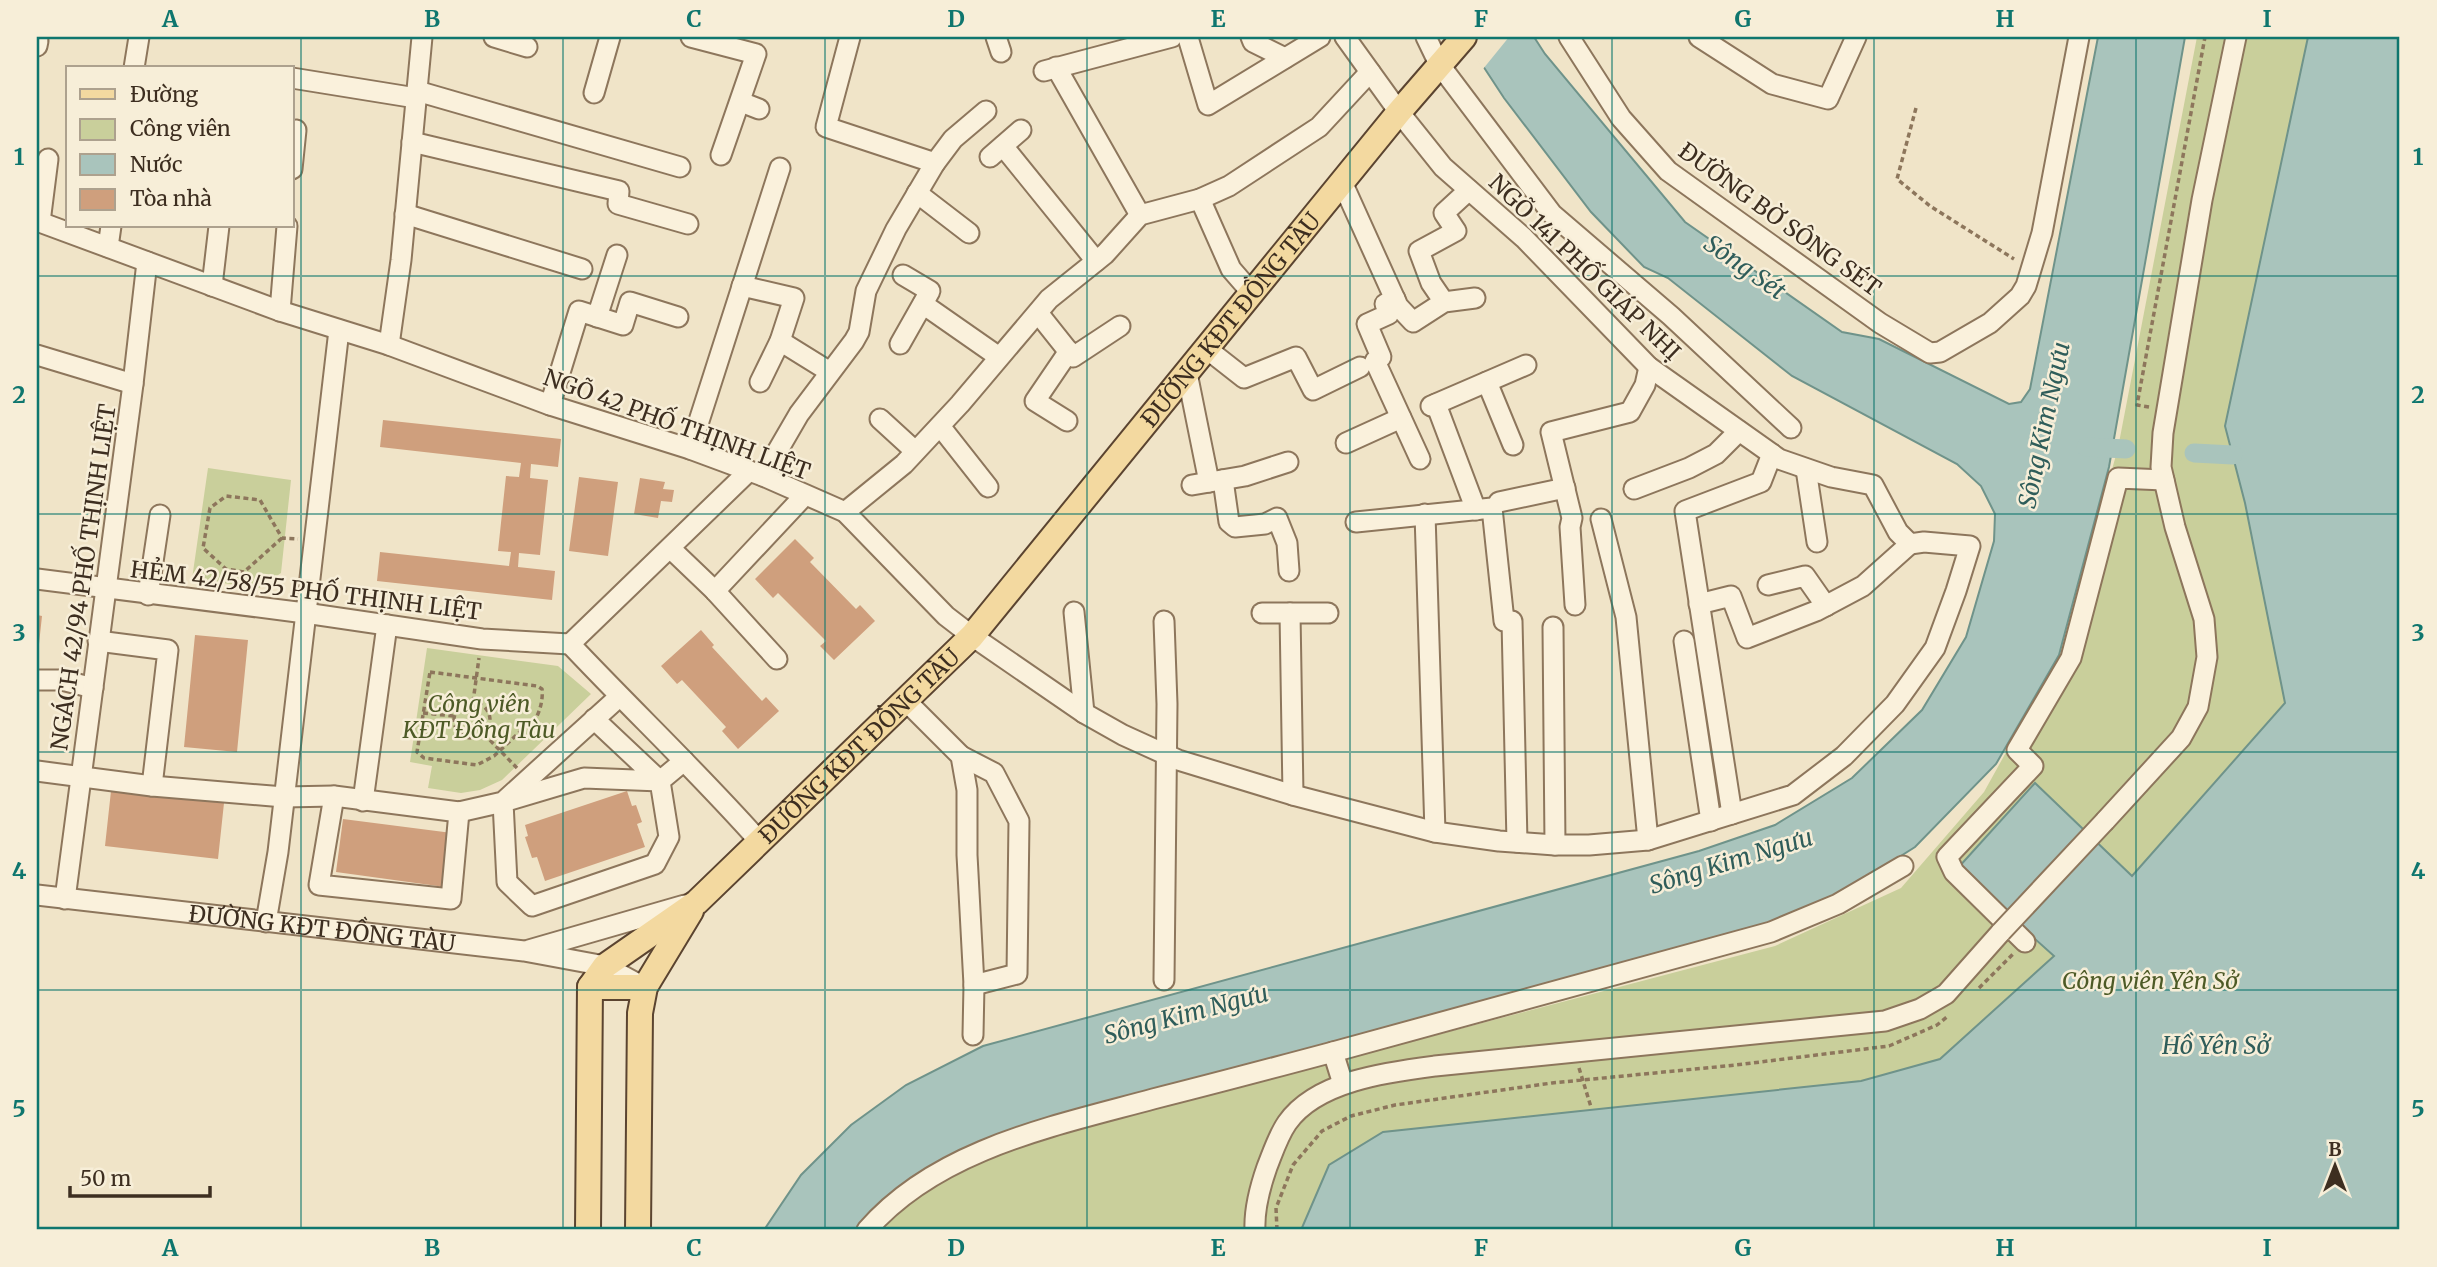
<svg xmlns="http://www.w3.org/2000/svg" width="2437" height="1267" viewBox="0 0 2437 1267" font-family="Merriweather,serif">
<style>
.green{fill:#c9cf9b}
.water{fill:#a9c4bc;stroke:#6f938a;stroke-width:2}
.pier{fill:#f0e4c8}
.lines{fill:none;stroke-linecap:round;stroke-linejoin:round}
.canal{stroke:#a9c4bc;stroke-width:19}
.building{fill:#cf9f7d}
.minor-casing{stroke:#8d765c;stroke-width:23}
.major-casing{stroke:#5b4430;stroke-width:28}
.path{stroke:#8d765c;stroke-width:3.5;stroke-dasharray:5 3.5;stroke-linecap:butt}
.minor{stroke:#faf1dc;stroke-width:19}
.major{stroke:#f3d9a0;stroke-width:24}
.minor-bridge-casing{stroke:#8d765c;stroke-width:23;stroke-linecap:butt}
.minor-bridge{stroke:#faf1dc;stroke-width:19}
.grid{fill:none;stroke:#0f766e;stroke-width:2;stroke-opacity:0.55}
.labels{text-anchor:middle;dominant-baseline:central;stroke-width:5;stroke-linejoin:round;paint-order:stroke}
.street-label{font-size:23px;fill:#3d2e20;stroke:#f7eed8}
.park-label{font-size:23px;font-style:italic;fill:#4d5a26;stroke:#f7eed8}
.water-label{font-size:24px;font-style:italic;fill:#2f5d5a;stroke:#f7eed8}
.neatline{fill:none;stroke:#0f766e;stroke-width:2.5}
.grid-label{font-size:23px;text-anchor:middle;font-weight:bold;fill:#0f766e}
</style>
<rect width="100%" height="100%" fill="#f0e4c8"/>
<path class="green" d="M2197 37H2400V1230H873L961 1167 1015 1145 1335 1059 1387 1048 1775 946 1901 888 1984 792 2060 655 2118 448Z
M208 468 291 480 281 573 259 588 192 579Z
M427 648 558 666 591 694 502 780 480 790 461 793 428 788 432 766 410 762Z"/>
<path class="water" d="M1464 37H1534L1545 54 1685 222 1842 332 1879 339 2009 404 2021 402 2030 389 2098 37H2185L2109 467 2059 655 1996 764 1915 847 1842 893 1792 916 957 1155 859 1230H764L801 1175 851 1125 906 1085 983 1046 1699 851 1775 825 1852 778 1922 710 1966 637 1994 541 1995 514 1981 486 1957 464 1792 376 1668 278 1644 267 1591 212 1504 98Z
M2308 37H2400V1230H1301L1329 1165 1383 1132 1861 1081 1940 1059 2054 956 1957 869 2035 783 2132 876 2285 703 2245 503 2225 426Z"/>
<path class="pier" d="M1461 37H1509L1483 69Z"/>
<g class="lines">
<path class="canal" d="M2086 447 2126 449
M2194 453 2233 455"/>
</g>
<path class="building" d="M383 420 561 439 558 467 531 464 530 478 548 480 540 555 519 553 518 567 555 571 552 600 377 581 380 552 509 566 511 552 498 551 506 476 519 477 521 463 380 447Z
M579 477 618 482 608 556 569 551Z
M640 478 665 482 663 489 674 490 672 502 661 501 658 518 634 514Z
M795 539 814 558 810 562 856 609 860 605 875 621 834 660 820 646 826 641 778 593 773 598 755 579Z
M37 615 42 616 39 644H37Z
M701 630 714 645 712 647 762 701 766 697 779 711 738 749 722 731 726 727 682 680 677 684 661 666Z
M195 635 248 640 237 752 184 747Z
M111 791 224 803 218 859 105 846Z
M627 791 632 806 636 805 642 822 637 824 645 847 545 881 537 857 532 858 525 837 528 836 525 825Z
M343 819 452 833 445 887 336 872Z"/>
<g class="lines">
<defs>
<g id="minor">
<path d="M494 37 527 47"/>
<path d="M691 37 756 54 721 155"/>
<path d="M850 37 826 127 935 163"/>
<path d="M996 37 1001 52"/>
<path d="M1251 37 1253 42 1285 58"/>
<path d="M1426 37 1439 64 1552 214 1671 316 1791 428"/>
<path d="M1569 37 1621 118 1668 171 1880 323 1930 353 1940 352 1990 323 2020 296 2026 286 2042 233 2079 37"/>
<path d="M1699 37 1772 84 1828 99 1856 37"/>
<path d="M1189 41 1208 105 1320 37"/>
<path d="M37 46 38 41"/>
<path d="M1056 67 1140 215"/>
<path d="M134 68 139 37"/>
<path d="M1044 71 1172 37"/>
<path d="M292 78 416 98"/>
<path d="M417 91 680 167"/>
<path d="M594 93 610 37"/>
<path d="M741 102 759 109"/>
<path d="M412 142 619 191 618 204 688 224"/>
<path d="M1003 146 1096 261"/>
<path d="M990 157 1021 130"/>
<path d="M292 169 296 130"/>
<path d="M1342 182 1398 306 1413 322 1444 302 1475 298"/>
<path d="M917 193 969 233"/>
<path d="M1200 199 1231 269 1251 292"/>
<path d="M405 214 582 269"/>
<path d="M37 221 280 311 389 345 550 405 690 449 763 476 845 512 946 616 972 636 1084 713 1123 735 1178 760 1293 795 1435 832 1499 841 1555 845H1589L1648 840 1793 795 1844 756 1895 704 1935 648 1956 591 1970 546 1924 542 1910 544 1898 532 1873 485 1831 477 1779 459 1649 367 1524 238 1443 167 1399 112 1345 37"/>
<path d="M40 222 48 159"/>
<path d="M108 247 111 226"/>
<path d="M212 286 219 226"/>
<path d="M742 286 794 298 780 341 760 382"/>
<path d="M1395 299 1385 304 1389 314 1367 324 1381 357 1375 361 1420 459"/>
<path d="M1444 302 1431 283 1419 251 1456 231 1444 213 1469 190"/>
<path d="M923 304 999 357"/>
<path d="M280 311 287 226"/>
<path d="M1038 313 1073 357 1120 326"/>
<path d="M597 317 617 255"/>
<path d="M780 341 830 372"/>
<path d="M900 344 930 291 903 275"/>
<path d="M389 345 401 260 422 37"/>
<path d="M1207 349 1244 378 1296 357 1313 390 1360 367"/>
<path d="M37 355 133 384"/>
<path d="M1187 373 1209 482"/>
<path d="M1487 382 1513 445"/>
<path d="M1436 404 1476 510"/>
<path d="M550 405 579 311 623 325 630 302 678 317"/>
<path d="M1431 406 1526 365"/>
<path d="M880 419 915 451"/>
<path d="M1067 421 1035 401 1069 351"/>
<path d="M940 426 988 487"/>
<path d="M1346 443 1401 418"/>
<path d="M690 449 780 168"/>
<path d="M1806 469 1817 542"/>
<path d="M763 476 799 414 854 341 859 332 866 291 896 229 935 163 953 139 986 111"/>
<path d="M1223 480 1229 522 1235 527 1265 524 1277 518 1287 543 1289 571"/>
<path d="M1192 485 1245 476 1288 462"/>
<path d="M1634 489 1689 468 1716 454 1739 431"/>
<path d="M1499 502 1565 488"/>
<path d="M845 512 904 464 960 404 1049 299 1105 254 1140 215 1200 199 1229 186 1319 127 1370 72"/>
<path d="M1425 514 1435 832"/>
<path d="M1601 519 1626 617 1648 840"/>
<path d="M1356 522 1492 508 1504 621"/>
<path d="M670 548 715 591 777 659"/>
<path d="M37 579 305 613 482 639 570 644"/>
<path d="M1768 585 1805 576 1826 606"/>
<path d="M715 591 805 495"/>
<path d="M148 595 160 515"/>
<path d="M1699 604 1731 596 1747 638 1816 611 1863 586 1910 544"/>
<path d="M1575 605 1570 527 1572 518 1551 432 1630 412 1645 385 1649 367"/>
<path d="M1074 612 1084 713"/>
<path d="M1262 613H1328"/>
<path d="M1290 613 1293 795"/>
<path d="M1512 621 1517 842"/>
<path d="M1553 627 1555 845"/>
<path d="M98 641 168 650 152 786"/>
<path d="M1684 641 1711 821"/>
<path d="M570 644C633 711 699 773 760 842"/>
<path d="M570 644 749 471"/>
<path d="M37 680H62L93 688"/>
<path d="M906 701 961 756 967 790V855L974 985 973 1035"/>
<path d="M594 719 660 781 584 778 503 802 507 882 532 906 655 864 669 837 660 781 684 761"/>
<path d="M961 756 994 773 1019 821 1017 974 974 985"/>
<path d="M37 771 152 786 284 797 334 796 459 812 503 802 619 697"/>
<path d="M334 796 319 885 451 899 459 812"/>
<path d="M363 801 387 625"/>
<path d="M1732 814 1685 511 1761 482 1772 454"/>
<path d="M2105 821 2181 738 2198 707 2207 657 2204 619 2175 527 2161 467 2163 433 2202 200 2236 37"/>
<path id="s1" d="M37 895 524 951 605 966 642 986"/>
<path d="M65 899 133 384 147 262"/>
<path d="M266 922 278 852 339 330"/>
<path d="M2025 942 1954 872 1947 857 2033 766 2017 750 2071 658 2118 478 2164 480"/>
<path d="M529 950 685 905"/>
<path d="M1164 980 1167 704 1164 621"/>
<path d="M1333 1052 1771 932 1838 904 1903 866"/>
<path d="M867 1230C937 1149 1054 1126 1153 1099 1213 1084 1273 1068 1333 1052L1343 1084"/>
<path d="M1255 1230C1254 1209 1260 1187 1267 1167 1273 1152 1278 1136 1287 1123 1316 1081 1388 1072 1435 1066L1885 1021 1920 1009 1946 994 2001 932"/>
</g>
<g id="major">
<path d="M590 987H645"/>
<path id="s2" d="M588 1230 590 987 605 966 697 902 972 636 1399 112 1464 37"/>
<path d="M638 1230 640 1013 645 987 691 911"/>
</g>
</defs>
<use href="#minor" class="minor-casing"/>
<use href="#major" class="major-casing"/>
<path class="path" d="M1916 108 1897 179 1930 206 2014 259
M2149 407 2137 405 2205 37
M282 538 244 572 226 569 203 548 210 508 226 496 260 500 282 538 298 539
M430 672 537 686 542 689C543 697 541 708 537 716L494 756 477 765 424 758 417 752Z
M454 720a18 18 0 1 1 36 0a18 18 0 1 1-36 0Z
M473 702 479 658
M423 713 454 716
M484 734 517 768
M1979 988 2013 954
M1579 1068 1591 1107
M1277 1230 1276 1208 1293 1165 1322 1131 1351 1116 1395 1105 1552 1083 1736 1065 1889 1046 1937 1025 1948 1016"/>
<use href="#minor" class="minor"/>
<use href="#major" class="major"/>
<defs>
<path id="minor-bridge" d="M2001 932 2105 821"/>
</defs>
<use href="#minor-bridge" class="minor-bridge-casing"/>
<use href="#minor-bridge" class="minor-bridge"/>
</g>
<path class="grid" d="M301 37V1230M563 37V1230M825 37V1230M1087 37V1230M1350 37V1230M1612 37V1230M1874 37V1230M2136 37V1230M37 276H2400M37 514H2400M37 752H2400M37 990H2400"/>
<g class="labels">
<g class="street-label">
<text transform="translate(1780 219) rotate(36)">ĐƯỜNG BỜ SÔNG SÉT</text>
<text transform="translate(1585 267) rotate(44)">NGÕ 141 PHỐ GIÁP NHỊ</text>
<text stroke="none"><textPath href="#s2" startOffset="1172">ĐƯỜNG KĐT ĐỒNG TÀU</textPath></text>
<text transform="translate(677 424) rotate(20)">NGÕ 42 PHỐ THỊNH LIỆT</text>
<text transform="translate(83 577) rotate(-82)">NGÁCH 42/94 PHỐ THỊNH LIỆT</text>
<text transform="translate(306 590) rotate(7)">HẺM 42/58/55 PHỐ THỊNH LIỆT</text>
<text stroke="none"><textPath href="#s2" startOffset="606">ĐƯỜNG KĐT ĐỒNG TÀU</textPath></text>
<text stroke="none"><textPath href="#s1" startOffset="287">ĐƯỜNG KĐT ĐỒNG TÀU</textPath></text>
</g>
<g class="park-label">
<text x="479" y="703">Công viên<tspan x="479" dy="26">KĐT Đồng Tàu</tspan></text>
<text x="2150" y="980">Công viên Yên Sở</text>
</g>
<g class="water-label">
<text transform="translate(1745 267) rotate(35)">Sông Sét</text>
<text transform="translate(2044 425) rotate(-78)">Sông Kim Ngưu</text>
<text transform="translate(1731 861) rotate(-17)">Sông Kim Ngưu</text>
<text transform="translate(1186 1014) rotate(-15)">Sông Kim Ngưu</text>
<text x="2216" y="1045">Hồ Yên Sở</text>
</g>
</g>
<rect width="2437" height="1267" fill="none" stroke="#f7eed8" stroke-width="77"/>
<rect x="66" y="66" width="228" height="161" fill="#f7eed8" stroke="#ada18e" stroke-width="2"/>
<rect x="80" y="89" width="35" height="10" fill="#f3d9a0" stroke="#ada18e" stroke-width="2"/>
<text x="130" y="102" font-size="21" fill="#3d2e20">Đường</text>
<rect x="80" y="119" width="35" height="21" fill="#c9cf9b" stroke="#ada18e" stroke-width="2"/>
<text x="130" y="136" font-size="21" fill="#3d2e20">Công viên</text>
<rect x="80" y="154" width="35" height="21" fill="#a9c4bc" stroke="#ada18e" stroke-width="2"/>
<text x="130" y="172" font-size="21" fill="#3d2e20">Nước</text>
<rect x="80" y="189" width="35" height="21" fill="#cf9f7d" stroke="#ada18e" stroke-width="2"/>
<text x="130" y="206" font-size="21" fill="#3d2e20">Tòa nhà</text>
<g transform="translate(2335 1166)" stroke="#f7eed8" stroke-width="5" paint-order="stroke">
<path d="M0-5L12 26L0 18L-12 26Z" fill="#3d2e20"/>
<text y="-10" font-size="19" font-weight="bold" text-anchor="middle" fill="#3d2e20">B</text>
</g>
<path d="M70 1186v10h140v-10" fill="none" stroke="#3d2e20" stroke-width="3.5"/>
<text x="80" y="1186" font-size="21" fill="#3d2e20" stroke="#f7eed8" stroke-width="5" paint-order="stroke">50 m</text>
<rect x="38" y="38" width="2360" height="1190" class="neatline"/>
<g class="grid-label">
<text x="170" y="27">A</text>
<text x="432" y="27">B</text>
<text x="694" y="27">C</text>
<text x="956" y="27">D</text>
<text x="1218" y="27">E</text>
<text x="1481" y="27">F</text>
<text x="1743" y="27">G</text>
<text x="2005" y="27">H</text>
<text x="2267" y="27">I</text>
<text x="19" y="165">1</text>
<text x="2418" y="165">1</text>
<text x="19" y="403">2</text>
<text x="2418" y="403">2</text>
<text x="19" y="641">3</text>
<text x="2418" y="641">3</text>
<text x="19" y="879">4</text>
<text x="2418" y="879">4</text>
<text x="19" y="1117">5</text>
<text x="2418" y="1117">5</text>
<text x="170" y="1256">A</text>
<text x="432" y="1256">B</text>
<text x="694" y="1256">C</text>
<text x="956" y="1256">D</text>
<text x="1218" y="1256">E</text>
<text x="1481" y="1256">F</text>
<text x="1743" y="1256">G</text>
<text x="2005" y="1256">H</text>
<text x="2267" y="1256">I</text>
</g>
</svg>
